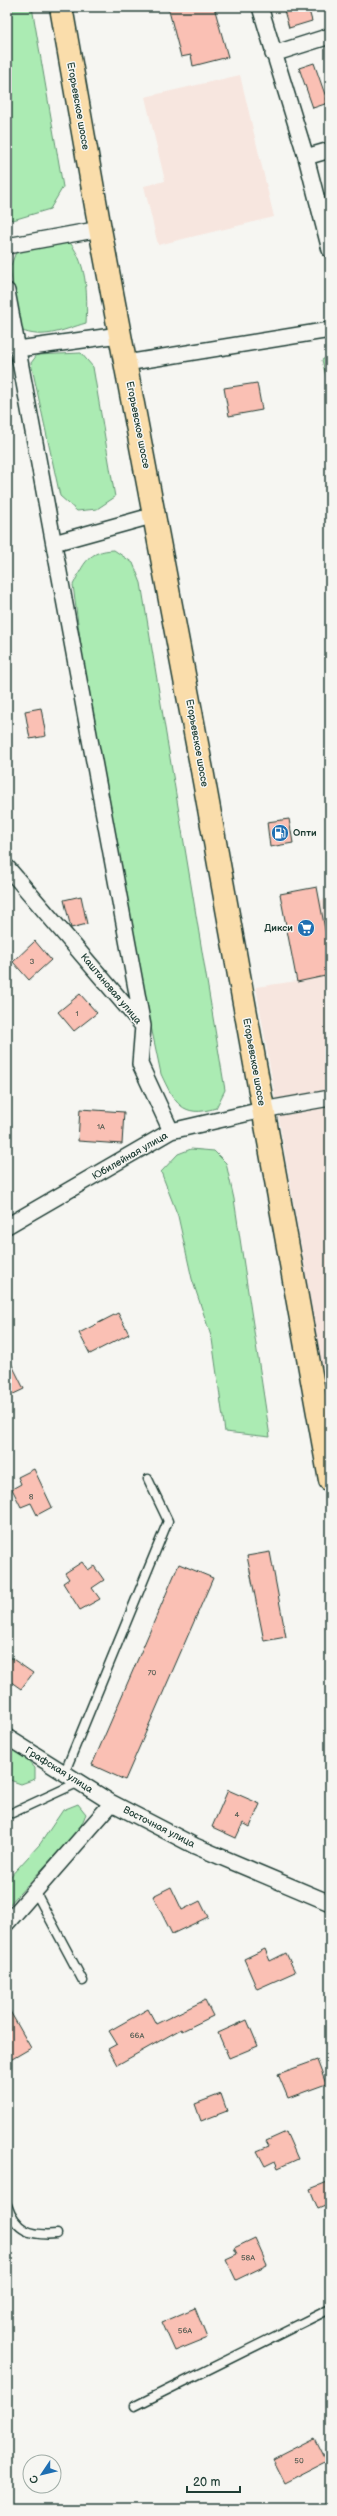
<svg xmlns="http://www.w3.org/2000/svg" width="337" height="2516" viewBox="0 0 337 2516" font-family="'Balsamiq Sans',sans-serif">
<style>
.built{fill:#f7e6df}
.green{fill:#abebb3;stroke:#659474}
.building{fill:#fac0b4;stroke:#1f3d34}
.lines{fill:none;stroke-linecap:round;stroke-linejoin:round}
.service-casing{stroke:#1f3d34;stroke-width:11}
.minor-casing{stroke:#1f3d34;stroke-width:18}
.primary-casing{stroke:#1f3d34;stroke-width:25}
.service{stroke:#f6f6f2;stroke-width:8}
.minor{stroke:#f6f6f2;stroke-width:15}
.primary{stroke:#faddab;stroke-width:22}
.labels{text-anchor:middle;dominant-baseline:central;stroke-width:3;stroke-linejoin:round;paint-order:stroke}
.number-label{font-size:8px;fill:#565e54}
.street-label{font-size:10px;fill:#1f3d34;stroke:#f6f6f2}
.poi-label{font-size:10px;font-weight:bold;fill:#1f3d34;stroke:#f6f6f2;text-anchor:start}
</style>
<rect width="100%" height="100%" fill="#f6f6f2"/>
<filter id="ink" filterUnits="userSpaceOnUse"><feTurbulence type="fractalNoise" baseFrequency=".025" numOctaves="2"/><feDisplacementMap in="SourceGraphic" scale="8" xChannelSelector="R" yChannelSelector="G"/><feConvolveMatrix kernelMatrix="1 2 1 2 8 2 1 2 1" color-interpolation-filters="sRGB"/></filter>
<g filter="url(#ink)">
<path class="built" d="M240 75 274 217 158 245 144 186 165 181 145 97Z
M317 887 320 900 330 899V1414L256 987 297 981Z"/>
<path class="green" d="M7 7H32L63 187 50 209 13 220 7 218Z
M66 238C87 260 88 294 86 323 62 330 44 340 20 330L10 268 17 249Z
M81 353 93 367 115 497 97 509 77 511 60 496 31 363 37 355Z
M330 355V392L322 360Z
M114 550 133 563 141 583 225 1090 216 1108C182 1119 174 1102 161 1074L97 769 73 585C84 563 88 551 114 550Z
M191 1149 214 1151 226 1163 234 1199 270 1437 225 1432 212 1339 192 1279 178 1216 161 1172 178 1154Z
M7 1746 27 1759 35 1768V1779L21 1784 7 1779Z
M78 1804 86 1814 80 1828 7 1907V1880L40 1844 63 1810Z"/>
<path class="building" d="M168 7H214L228 57 193 66 191 55 181 57Z
M283 7H308L312 21 289 28Z
M314 63 328 103 313 108 299 68Z
M257 383 262 410 229 416 224 388Z
M41 708 46 736 30 739 25 711Z
M289 819 293 843 270 847 267 822Z
M317 887 330 956V975L297 982 280 894Z
M81 896 87 924 71 928 64 900Z
M35 941 51 960 29 980 13 962Z
M80 994 97 1013 74 1031 58 1012Z
M80 1109 124 1112 122 1144 78 1141Z
M118 1313 129 1334 90 1354 79 1333Z
M7 1355 24 1389 7 1397Z
M34 1469 52 1507 37 1515 31 1503 21 1507 12 1489 21 1484 18 1477Z
M270 1552 286 1637 264 1641 247 1556Z
M82 1562 88 1570 94 1566 104 1580 92 1588 100 1599 80 1610 63 1583 69 1579 65 1573Z
M179 1564 213 1578 125 1780 92 1765Z
M7 1655 33 1673 21 1689 7 1679Z
M228 1790 260 1804 250 1827 243 1823 236 1838 212 1827Z
M171 1887 182 1910 200 1901 208 1917 172 1934 153 1896Z
M265 1949 270 1961 286 1953 295 1972 257 1989 244 1959Z
M205 2000 213 2016 182 2031 181 2029 117 2065 108 2049 117 2044 109 2031 148 2009 156 2024Z
M7 2006 31 2048 7 2062Z
M247 2020 258 2046 229 2058 218 2033Z
M317 2060 326 2084 288 2098 278 2074Z
M221 2094 227 2111 201 2121 195 2104Z
M286 2132 298 2159 278 2168 275 2161 265 2166 257 2151 269 2146 266 2141Z
M330 2181V2204L318 2209 310 2189Z
M255 2238 267 2265 236 2280 226 2259 237 2254 234 2248Z
M195 2308 207 2338 175 2351 162 2322Z
M314 2438 326 2462 285 2483 273 2459Z"/>
<g class="lines">
<defs>
<path id="service" d="M64 1774 168 1521 148 1479
M12 1813 77 1783
M35 1891 83 1981
M7 2205C16 2232 31 2236 57 2234
M135 2406 330 2309"/>
<path id="minor" d="M260 7 306 157 330 250
M273 54 330 36
M306 157 330 150
M7 246 100 229
M7 291 143 1026
M18 349 119 335
M126 363 330 330
M54 543 155 515
M7 867 143 1026 140 1064 171 1131
M7 1226 171 1131 262 1110 330 1098
M7 1737 112 1803 195 1846 330 1903
M7 1923 112 1803"/>
<path id="primary" d="M61 7 100 229 202 770 330 1480"/>
</defs>
<use href="#service" class="service-casing"/>
<use href="#minor" class="minor-casing"/>
<use href="#primary" class="primary-casing"/>
<use href="#service" class="service"/>
<use href="#minor" class="minor"/>
<use href="#primary" class="primary"/>
</g>
</g>
<defs>
<symbol id="fuel-disc" viewBox="-11 -11 22 22"><circle r="9.5" fill="#1f6fb2" stroke="#f6f6f2"/><path d="M-5.5-6h7V0h2V4h1.3V-2.5L3-4.5l.8-.8L6-3V5H2.5V1h-1V6h-7ZM-4.2-4.7v3.2H.2V-4.7Z" fill="#fff"/></symbol>
<symbol id="supermarket-disc" viewBox="-11 -11 22 22"><circle r="9.5" fill="#1f6fb2" stroke="#f6f6f2"/><path d="M-6-5.5h2.5l.6 2H6L4.5 2H-2.5L-4.4-4H-6ZM-1.5 3.2a1.3 1.3 0 1 0 .1 0ZM3 3.2a1.3 1.3 0 1 0 .1 0Z" fill="#fff"/></symbol>
</defs>
<g fill-rule="evenodd">
<use href="#fuel-disc" x="270" y="823" width="20" height="20"/>
<use href="#supermarket-disc" x="296" y="918" width="20" height="20"/>
</g>
<g class="labels">
<g class="number-label">
<text x="32" y="961">3</text>
<text x="77" y="1013">1</text>
<text x="101" y="1126">1А</text>
<text x="31" y="1496">8</text>
<text x="152" y="1672">70</text>
<text x="237" y="1814">4</text>
<text x="137" y="2035">66А</text>
<text x="248" y="2257">58А</text>
<text x="185" y="2330">56А</text>
<text x="299" y="2460">50</text>
</g>
<g class="street-label">
<text transform="translate(78 106) rotate(80)">Егорьевское шоссе</text>
<text transform="translate(138 425) rotate(79)">Егорьевское шоссе</text>
<text transform="translate(197 743) rotate(80)">Егорьевское шоссе</text>
<text transform="translate(111 989) rotate(50)">Каштановая улица</text>
<text transform="translate(254 1062) rotate(80)">Егорьевское шоссе</text>
<text transform="translate(130 1156) rotate(-30)">Юбилейная улица</text>
<text transform="translate(59 1770) rotate(32)">Графская улица</text>
<text transform="translate(159 1827) rotate(27)">Восточная улица</text>
</g>
<g class="poi-label">
<text x="293" y="833">Опти</text>
<text x="293" y="928" text-anchor="end">Дикси</text>
</g>
</g>
<rect width="337" height="2516" fill="none" stroke="#f6f6f2" stroke-width="24"/>
<rect x="12" y="12" width="313" height="2492" fill="none" stroke="#1f3d34" stroke-width="1.5" filter="url(#ink)"/>
<g transform="translate(42 2474) rotate(235)"><circle r="19" fill="#f6f6f2" stroke="#a0aca6"/>
<path d="M0-3L7 15L0 10L-7 15Z" fill="#1f6fb2"/>
<text y="-6" font-size="11" font-weight="bold" text-anchor="middle" fill="#1f3d34">С</text>
</g>
<path d="M187 2486v6h53v-6" fill="none" stroke="#1f3d34" stroke-width="2"/>
<text x="193" y="2486" font-size="12" fill="#1f3d34" stroke="#f6f6f2" stroke-width="3" paint-order="stroke">20 m</text>
</svg>
